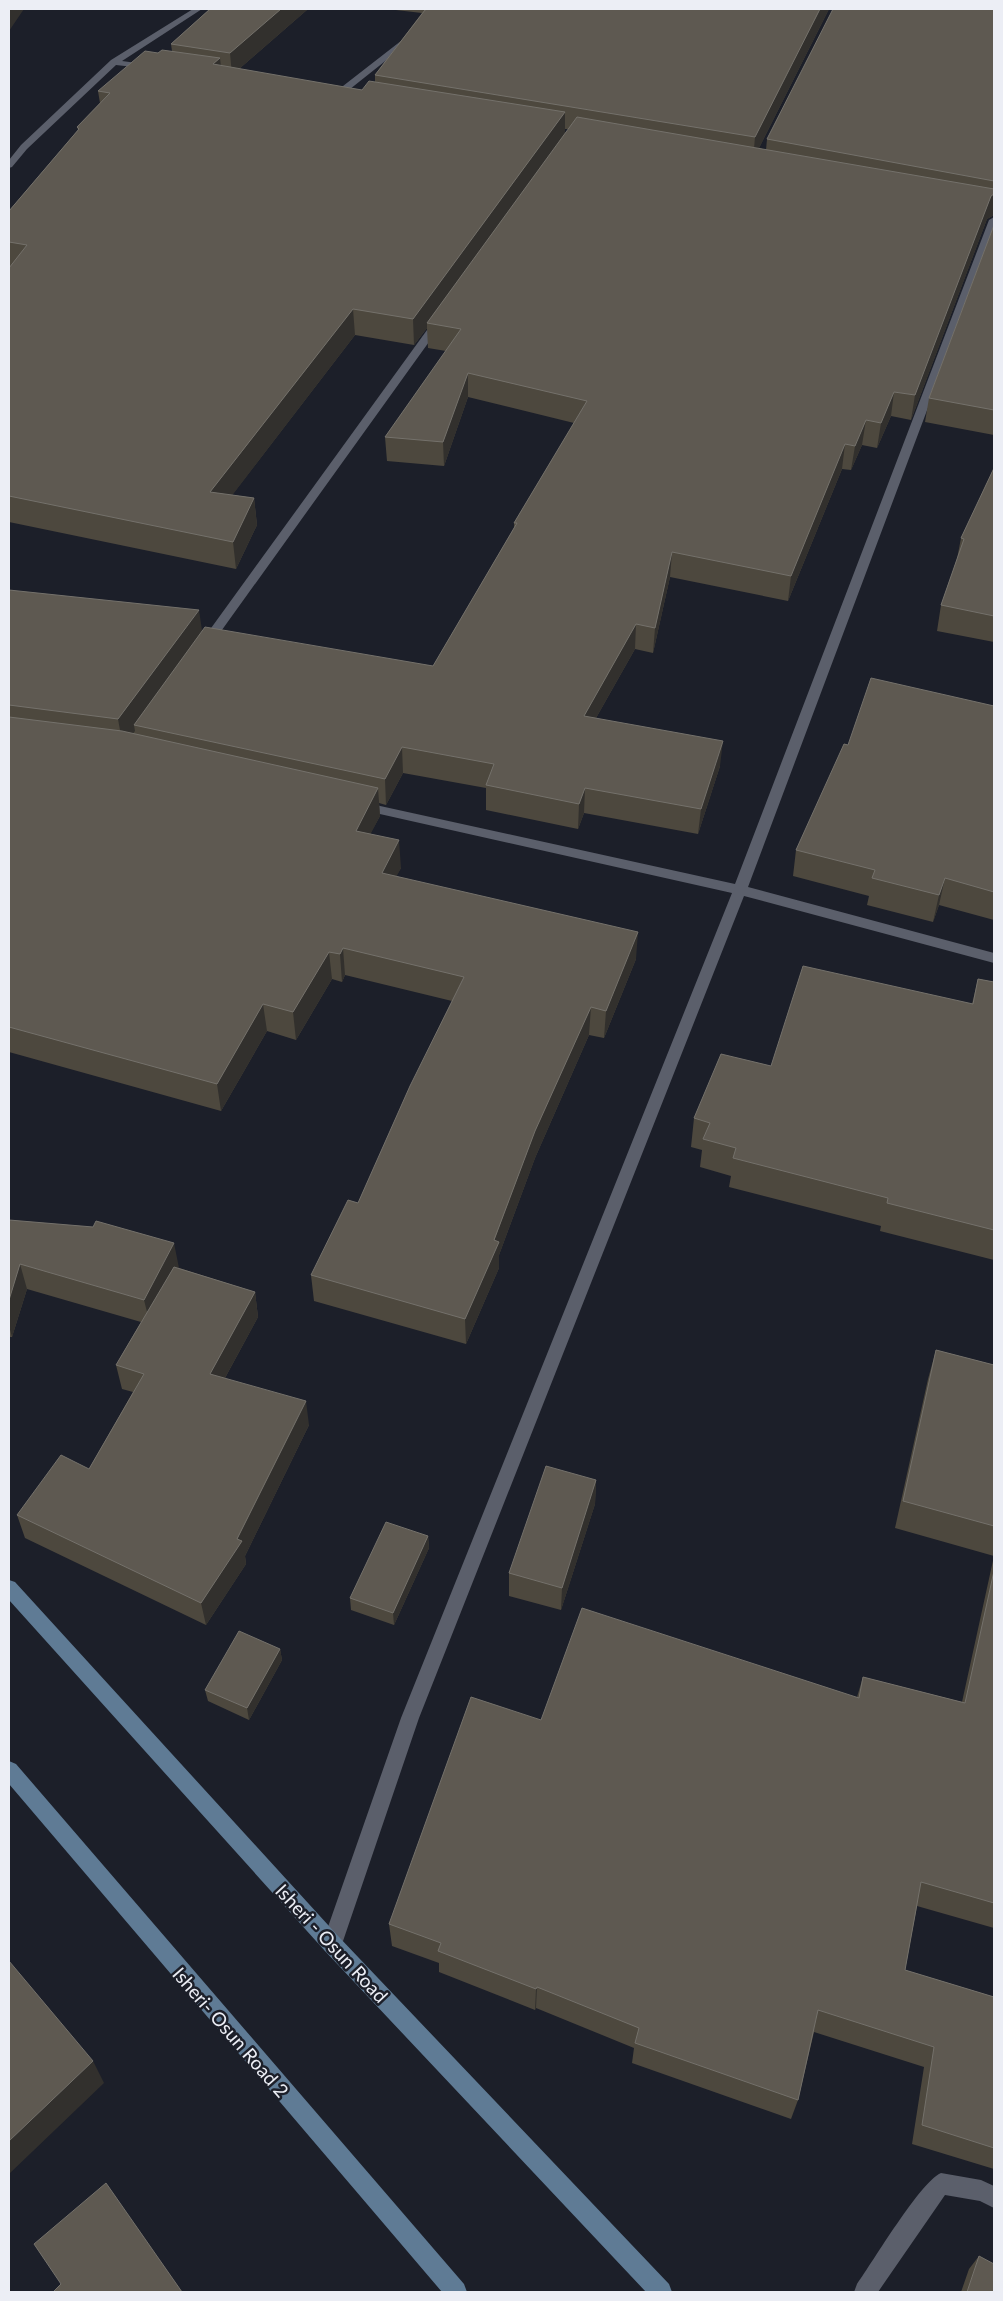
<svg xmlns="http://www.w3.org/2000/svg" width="1003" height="2301" viewBox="0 0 1003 2301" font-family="Lato,sans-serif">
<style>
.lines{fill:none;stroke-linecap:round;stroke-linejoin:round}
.lane{fill:#5b5f6b;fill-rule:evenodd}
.street{fill:#5b5f6b;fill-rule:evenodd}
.secondary{fill:#5f7b95;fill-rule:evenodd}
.wall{fill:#4d483e;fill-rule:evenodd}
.shaded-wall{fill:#32302d}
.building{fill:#5e5951;stroke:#74716b}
.labels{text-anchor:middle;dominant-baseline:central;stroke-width:5;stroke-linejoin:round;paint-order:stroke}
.near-street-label{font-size:19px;fill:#eceef5;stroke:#1c1f29}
</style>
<rect width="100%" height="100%" fill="#1c1f29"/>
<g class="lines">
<path class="lane" d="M941 2173 981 2180 994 2186V2208L980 2201 945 2195 878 2292H854L857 2284C873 2262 920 2182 941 2173Z"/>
<path class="street" d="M193 9H202L122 61 151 65V69L116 65 27 149 12 167 9 168V160L21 145 111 60Z
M406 37 413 39 340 97H334V93Z
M994 217V232L748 887 994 953V963L744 896 419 1718 342 1944 339 1951 332 1954 325 1951 322 1944 401 1718 732 893 362 810 356 806 362 802 735 884 989 220Z
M439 318 444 321 209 648H201L199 645 201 642 435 319Z"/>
<path class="secondary" d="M9 1580 15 1582 339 1937 669 2284 672 2292H646L325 1951 9 1600Z
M9 1761 16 1764 464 2284 467 2292H442L9 1784Z"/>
</g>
<path class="wall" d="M210 9H308L239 69 362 90 375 82V75L422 13 387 9H829L759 148 766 150 767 139 994 9V215L987 219 911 420 891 416 877 448 862 445 851 470 842 469 788 601 670 577 653 653 635 649 596 718 720 766 698 834 584 813 578 829 486 810V788L403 773 386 805 379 803 380 816 370 834 401 868 396 876 636 959 604 1038 589 1035 535 1158 499 1255V1268L466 1344 314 1301 311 1275 358 1203 452 1001 345 975 342 982 332 979 296 1040 267 1031 221 1111 9 1052V590L202 631 433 666 514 528V523L574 423 468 397 444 466 387 461 385 437 446 351 428 348 427 328 414 345 355 335 232 495 254 498 257 525 236 569 9 522V211L78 130 77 127 100 103 98 91 158 53 172 51 171 44ZM565 129H569L565 135Z
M994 225V435L925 422 929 398Z
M994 468V642L937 631 941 605 957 559 961 538Z
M994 706V920L939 905 933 922 867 905 869 896 793 876 796 850 848 745Z
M978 979 994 982V1260L880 1231 881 1226 729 1187 731 1176 700 1167 702 1150 691 1147 694 1118 972 1004Z
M9 1220 179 1268 255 1292 258 1317 225 1378 309 1425 245 1556 246 1564 206 1625 25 1538 17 1515 89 1469 133 1392 122 1389 116 1365 141 1322 27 1289 12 1337H9Z
M936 1350 994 1365V1928L917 1906 905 1970 994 1997V2169L912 2144 924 2067 814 2032 798 2100 791 2119 632 2063 634 2048 536 2008 535 2010 439 1972V1963L392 1946 389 1924 541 1720 857 1697 863 1677 962 1702 994 1556 895 1528 928 1379Z
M596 1480 595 1504 561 1610 509 1596V1573Z
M428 1536 429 1548 394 1625 351 1610 350 1598Z
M280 1649 282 1660 249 1720 208 1701 205 1690Z
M979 2256 994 2292H961L969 2269Z"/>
<path class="shaded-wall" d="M9 9H24L9 31Z
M281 9H308L232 75 230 53Z
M820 9H829L753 160 755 137Z
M220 58 223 83 213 64Z
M565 112V137L427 323V328L414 345 413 319Z
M994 194V215L987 219 911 420 915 395 991 196Z
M353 309 355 335 214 519 210 492Z
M468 373V397L444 466 443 442Z
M894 392 891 416 877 448 881 423Z
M866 420 862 445 851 470 855 446Z
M845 444 842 469 788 601 791 576Z
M254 498 257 525 236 569 233 542Z
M672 552 670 577 653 653 655 628Z
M199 610 203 637 134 725 135 731 123 747 118 719Z
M636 624 635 649 583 741 584 716Z
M723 741 720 766 698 834 701 809Z
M402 747 403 773 386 805 385 779Z
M378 788 380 816 358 858 356 831Z
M585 788 584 813 578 829 579 804Z
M399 840 401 868 384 900 382 873Z
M945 878 939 905 933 922 939 895Z
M638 932 636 959 604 1038 606 1011Z
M343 948 345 975 342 982 340 954Z
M329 952 332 979 296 1040 293 1012Z
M263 1004 267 1031 221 1111 217 1084Z
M591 1007 589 1035 535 1158 499 1255V1268L466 1344 465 1319 535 1131Z
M174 1243 179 1268 150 1324 144 1300Z
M20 1264 27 1289 12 1337 9 1326V1300Z
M255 1292 258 1317 214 1398 210 1374Z
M306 1401 309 1425 245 1556 246 1564 206 1625 201 1603 237 1539Z
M596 1480 595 1504 561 1610 562 1588Z
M428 1536 429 1548 394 1625 393 1613Z
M280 1649 282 1660 249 1720 247 1708Z
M537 1987 536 2008 535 2010 536 1989Z
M93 2061 104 2083 9 2174V2141Z"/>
<path class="building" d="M210 9H281L230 53 171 44Z
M427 9H820L755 137 375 75 425 10Z
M833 9H994V181L767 139Z
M162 50 220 58 213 64 362 90 369 81 565 112 413 319 353 309 210 492 254 498 233 542 9 496V268L27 245 9 242V211L79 129 77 127 110 93 98 91 145 51 158 53Z
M577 117 994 189V194L991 196 915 395 894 392 881 423 866 420 855 446 845 444 791 576 672 552 655 628 636 624 584 716 723 741 701 809 585 788 579 804 486 785 494 764 402 747 385 779 134 725 205 627 433 666 517 523H514L587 401 468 373 443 442 385 437 461 329 427 323Z
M994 225V410L929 398Z
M994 468V616L941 605 964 539 961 538Z
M9 590 199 610 118 719 9 705Z
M871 678 994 706V892L945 878 939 895 872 878 875 870 796 850 844 744 848 745Z
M9 717 122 731 378 788 356 831 399 840 382 873 638 932 606 1011 591 1007 535 1131 494 1240 499 1242 465 1319 311 1275 348 1200 358 1203 410 1086 464 977 343 948 340 954 329 952 293 1012 263 1004 217 1084 9 1027Z
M803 966 973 1004 978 979 994 982V1230L887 1203 888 1198 733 1158 736 1148 703 1139 710 1123 694 1118 721 1054 771 1066Z
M9 1220 93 1227 96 1221 174 1243 144 1300 20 1264 9 1300Z
M174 1267 255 1292 210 1374 306 1401 237 1539 242 1541 201 1603 17 1515 61 1455 89 1469 144 1374 116 1365Z
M936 1350 994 1365V1526L903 1501Z
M546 1466 596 1480 562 1588 509 1573Z
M386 1522 428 1536 393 1613 350 1598Z
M994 1571V1903L921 1882 905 1970 994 1997V2148L922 2125 934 2047 818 2010 798 2100 635 2043 639 2028 537 1987 536 1989 438 1951 441 1943 389 1924 471 1697 541 1720 582 1608 859 1698 863 1677 965 1703Z
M239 1631 280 1649 247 1708 205 1690Z
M9 1961 93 2061 9 2141Z
M106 2183 182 2292H53L61 2284 34 2244Z
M979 2256 994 2264V2292H967Z"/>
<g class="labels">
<g class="near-street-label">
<text transform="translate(332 1943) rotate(47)">Isheri - Osun Road</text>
<text transform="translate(231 2032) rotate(49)">Isheri- Osun Road 2</text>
</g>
</g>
<rect width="1003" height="2301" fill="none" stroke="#eceef5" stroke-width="20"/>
</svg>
